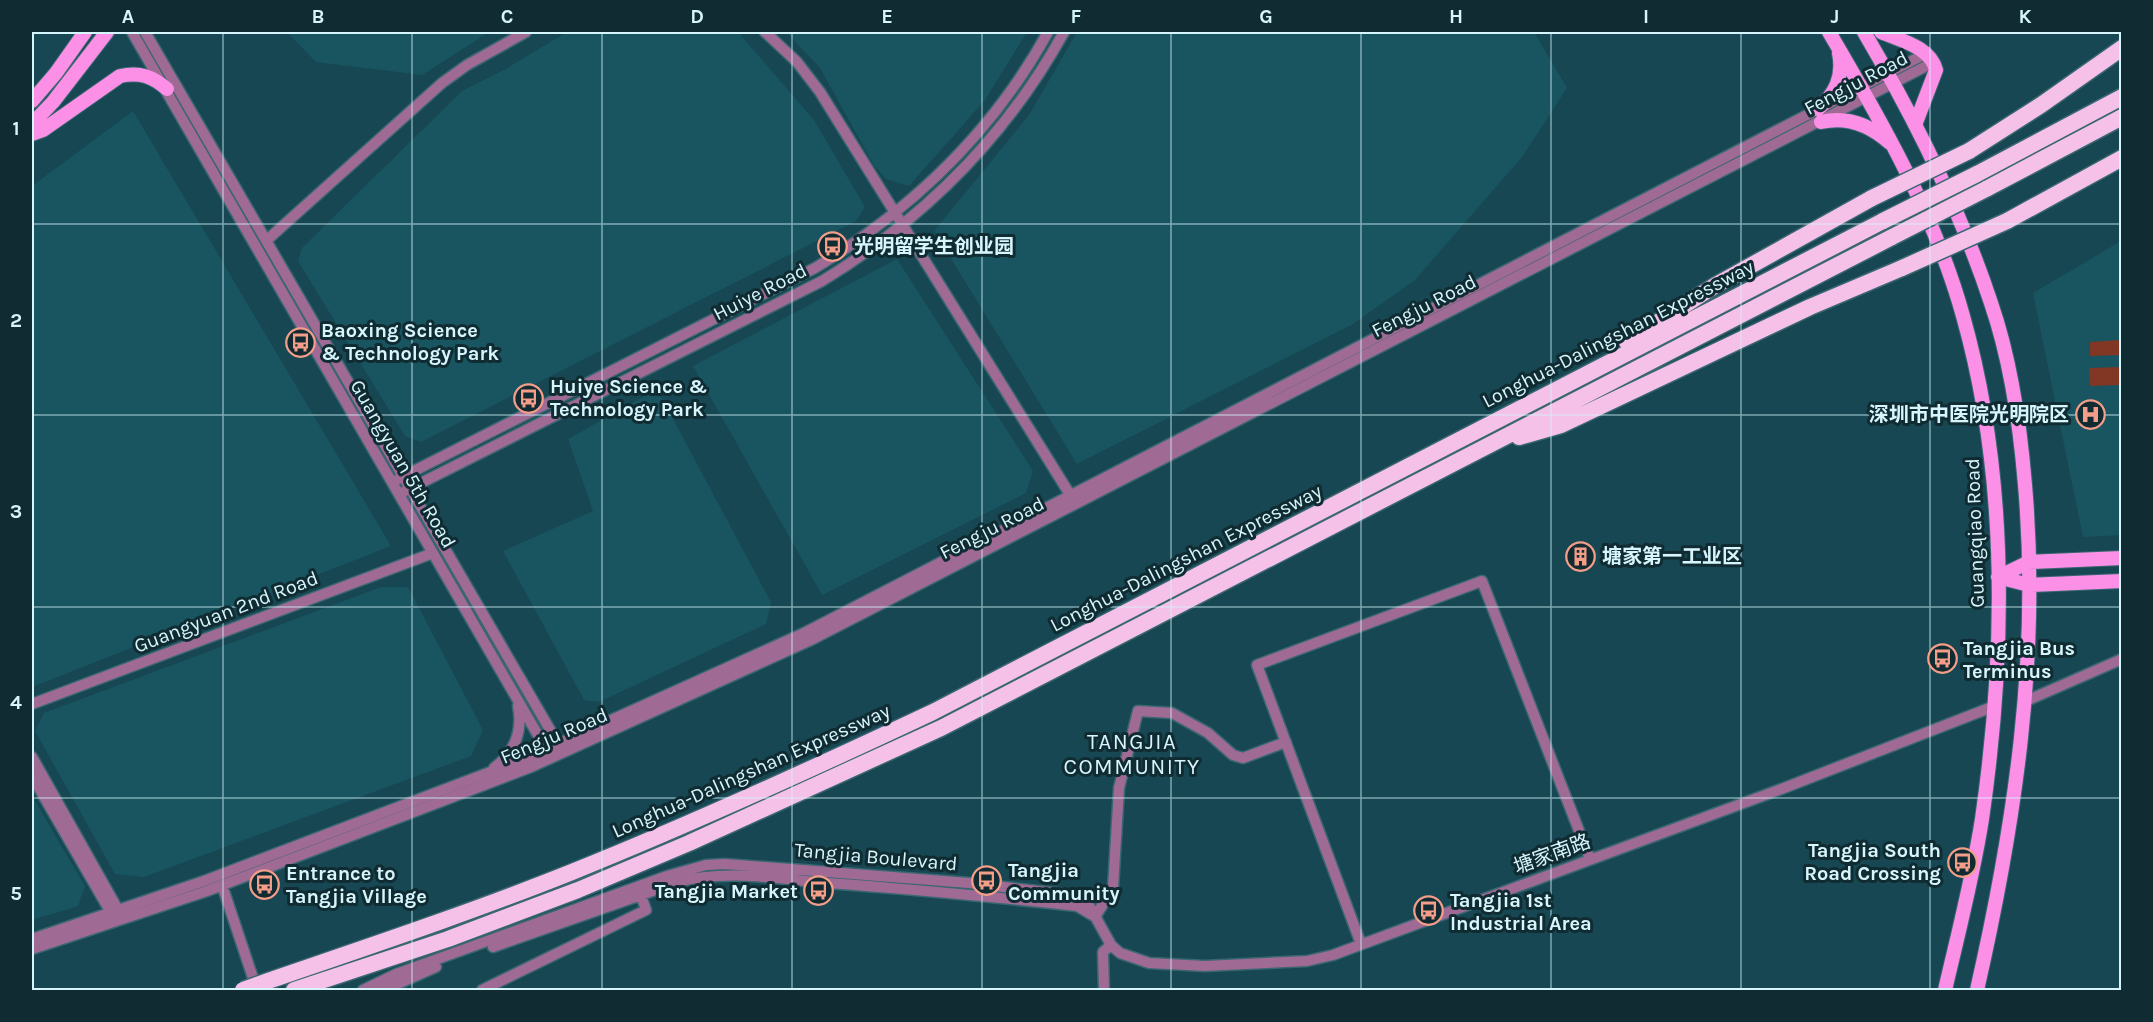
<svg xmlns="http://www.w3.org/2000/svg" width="2153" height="1022" viewBox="0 0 2153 1022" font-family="Karla,'Noto Sans SC',sans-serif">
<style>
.built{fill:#195561}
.green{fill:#823624}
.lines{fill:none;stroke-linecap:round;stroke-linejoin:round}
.minor-casing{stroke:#396671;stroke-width:13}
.major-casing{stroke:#396671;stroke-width:16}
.highway-casing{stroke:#396671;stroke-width:19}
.minor{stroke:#9f6a94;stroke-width:10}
.major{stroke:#fc90e7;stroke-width:14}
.highway{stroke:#f5c1e9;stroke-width:16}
.highway-bridge-casing{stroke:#396671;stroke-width:19;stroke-linecap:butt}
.highway-bridge{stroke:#f5c1e9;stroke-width:16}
.grid{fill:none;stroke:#d6f5fd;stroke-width:1.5;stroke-opacity:0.55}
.labels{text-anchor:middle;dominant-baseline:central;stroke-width:6;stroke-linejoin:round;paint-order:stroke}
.street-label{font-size:20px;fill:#d6f5fd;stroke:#102b31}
.poi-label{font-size:20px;font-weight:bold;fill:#d6f5fd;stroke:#102b31;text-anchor:start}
.quarter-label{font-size:22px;letter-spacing:1.5px;fill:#d6f5fd;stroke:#102b31}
.neatline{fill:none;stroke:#d6f5fd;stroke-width:2}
.grid-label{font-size:20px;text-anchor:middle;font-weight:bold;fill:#d6f5fd}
</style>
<rect width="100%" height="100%" fill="#164752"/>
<path class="built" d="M287 32H489L422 75 316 62Z
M567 32H738L814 120 865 207 856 221 421 442 405 436 298 261 302 248 462 91 504 70Z
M786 32H1027L985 100 909 186 886 179 874 165 820 68Z
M1077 32H1534L1567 88 1522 157 1415 280 1353 324 1077 464 934 231 1029 115Z
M133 111 391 546 32 687V186Z
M2121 241V535L2083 537 2033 293Z
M897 259 1033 471 1026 493 822 595 693 366Z
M657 389 771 602 766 624 599 702 584 700 503 551 593 511 568 439Z
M381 587H408L483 730 471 756 144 877 115 874 35 731 44 713Z
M32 796 85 886 78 906 32 920Z"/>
<path class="green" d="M2121 340V355L2090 356V342Z
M2121 367V385L2090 386 2089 368Z"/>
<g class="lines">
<defs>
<path id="minor" d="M132 32 550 756
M145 32 549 728 559 745 560 752
M765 32 797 62 820 92 1074 501
M267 240 442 83 467 65 526 32
M398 479 815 268C913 209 993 132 1048 32
M405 491 822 281C924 219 1006 137 1064 32
M2026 701 2122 659
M32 704 433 553
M32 757 121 915
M494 768C515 752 523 732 518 706
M32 776 114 918
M222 885 257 990
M1095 917 1113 888 1119 788 1138 711 1172 713 1208 733 1233 755 1243 758 1286 742
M32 939 204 881 527 758 804 633 1927 53
M1361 944 1257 665 1482 581 1590 859
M493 947 678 882C726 869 779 879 827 883 911 889 994 897 1077 906L1092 915
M32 949 207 891 531 767 811 640 1934 62
M363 990 396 974 667 876 706 865 725 864 969 883 1073 895 1090 907 1111 945 1120 953 1149 963 1205 966 1307 961 1333 955 1784 788 1992 707
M384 990 436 967
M482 990 646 910 641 895
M1104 990 1103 952 1111 945"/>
<path id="major" d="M1829 32C1882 122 1935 215 1963 316 2009 479 2006 652 1982 819 1973 877 1958 934 1945 990
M1864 32C1914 117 1960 209 1991 303 2011 361 2020 424 2025 485 2040 656 2015 823 1977 990
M1881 32C1902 41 1930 47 1936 70L1915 125
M32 101 56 73 85 32
M1818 109C1835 94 1844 77 1839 53
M1821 122C1847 116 1870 125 1890 143
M32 124 53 102 107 32
M32 134 43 130 120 76C140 72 152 76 167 89
M1998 577 2029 562 2122 558
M1998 577 2029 585 2122 581"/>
<path id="highway" d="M1969 151 2041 105 2122 48
M1977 174 2122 97
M1986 189 2122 117
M2007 221 2122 158
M1627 342 1716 285 1872 198
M1519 437 1561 425 1810 307 1902 268
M268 981C370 946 472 912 572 872 694 823 814 768 933 712L1883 221
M294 990 448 939 578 890 689 843 941 728 1892 237"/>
</defs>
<use href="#minor" class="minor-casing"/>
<use href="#major" class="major-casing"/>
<use href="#highway" class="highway-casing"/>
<use href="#minor" class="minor"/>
<use href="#major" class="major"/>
<use href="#highway" class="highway"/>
<defs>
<path id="highway-bridge" d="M1872 198 1969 151
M1883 221 1977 174
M1892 237 1986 189
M1902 268 2007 221
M243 990 268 981"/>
</defs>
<use href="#highway-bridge" class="highway-bridge-casing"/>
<use href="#highway-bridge" class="highway-bridge"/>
</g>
<path class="grid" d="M223 32V990M412 32V990M602 32V990M792 32V990M982 32V990M1171 32V990M1361 32V990M1551 32V990M1741 32V990M1930 32V990M32 224H2122M32 415H2122M32 607H2122M32 798H2122"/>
<defs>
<symbol id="bus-ring" viewBox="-11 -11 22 22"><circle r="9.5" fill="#102b31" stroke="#f49e89" stroke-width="1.5"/><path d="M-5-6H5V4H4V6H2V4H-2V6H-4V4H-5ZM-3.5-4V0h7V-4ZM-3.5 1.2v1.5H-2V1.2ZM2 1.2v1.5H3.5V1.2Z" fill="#f49e89"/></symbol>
<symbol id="hospital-ring" viewBox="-11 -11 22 22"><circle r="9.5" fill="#102b31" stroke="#f49e89" stroke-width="1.5"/><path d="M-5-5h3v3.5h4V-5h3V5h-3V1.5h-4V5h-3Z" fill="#f49e89"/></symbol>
<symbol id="building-ring" viewBox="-11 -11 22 22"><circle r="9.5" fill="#102b31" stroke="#f49e89" stroke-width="1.5"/><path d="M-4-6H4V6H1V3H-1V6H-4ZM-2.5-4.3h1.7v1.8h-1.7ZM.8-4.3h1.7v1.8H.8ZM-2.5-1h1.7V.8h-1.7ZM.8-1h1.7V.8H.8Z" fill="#f49e89"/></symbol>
</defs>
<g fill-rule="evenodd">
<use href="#bus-ring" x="816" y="230" width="33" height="33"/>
<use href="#bus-ring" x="284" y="326" width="33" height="33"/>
<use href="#bus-ring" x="512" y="382" width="33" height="33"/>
<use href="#hospital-ring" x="2074" y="398" width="33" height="33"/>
<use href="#building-ring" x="1564" y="540" width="33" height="33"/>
<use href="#bus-ring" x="1926" y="642" width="33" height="33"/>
<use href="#bus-ring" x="1946" y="846" width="33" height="33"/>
<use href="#bus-ring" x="970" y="864" width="33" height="33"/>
<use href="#bus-ring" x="248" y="868" width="33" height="33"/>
<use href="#bus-ring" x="802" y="874" width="33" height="33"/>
<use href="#bus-ring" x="1412" y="894" width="33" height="33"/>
</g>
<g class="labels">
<g class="street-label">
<text transform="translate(1856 83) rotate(-28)">Fengju Road</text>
<text transform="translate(760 292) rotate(-27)">Huiye Road</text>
<text transform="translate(1424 306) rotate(-27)">Fengju Road</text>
<text transform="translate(1618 334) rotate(-27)">Longhua-Dalingshan Expressway</text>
<text transform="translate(403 464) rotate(60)">Guangyuan 5th Road</text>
<text transform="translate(992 528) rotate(-27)">Fengju Road</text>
<text transform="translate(1975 533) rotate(-92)">Guangqiao Road</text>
<text transform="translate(1186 558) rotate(-27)">Longhua-Dalingshan Expressway</text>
<text transform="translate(226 612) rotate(-21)">Guangyuan 2nd Road</text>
<text transform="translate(554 736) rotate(-23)">Fengju Road</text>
<text transform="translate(751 771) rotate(-24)">Longhua-Dalingshan Expressway</text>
<text transform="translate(1552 854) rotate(-20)">塘家南路</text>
<text transform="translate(876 857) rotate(5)">Tangjia Boulevard</text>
</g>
<g class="poi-label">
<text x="854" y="246">光明留学生创业园</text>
<text x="321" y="330">Baoxing Science<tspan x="321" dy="23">&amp; Technology Park</tspan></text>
<text x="550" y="386">Huiye Science &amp;<tspan x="550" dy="23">Technology Park</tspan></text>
<text x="2069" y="414" text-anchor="end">深圳市中医院光明院区</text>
<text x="1602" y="556">塘家第一工业区</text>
<text x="1963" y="648">Tangjia Bus<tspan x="1963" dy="23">Terminus</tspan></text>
<text x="1941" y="850" text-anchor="end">Tangjia South<tspan x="1941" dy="23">Road Crossing</tspan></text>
<text x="1008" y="870">Tangjia<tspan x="1008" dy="23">Community</tspan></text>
<text x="286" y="873">Entrance to<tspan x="286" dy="23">Tangjia Village</tspan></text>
<text x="798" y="891" text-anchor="end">Tangjia Market</text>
<text x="1450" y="900">Tangjia 1st<tspan x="1450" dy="23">Industrial Area</tspan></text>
</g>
<g class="quarter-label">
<text x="1132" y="742">TANGJIA<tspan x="1132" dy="25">COMMUNITY</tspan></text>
</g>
</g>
<rect width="2153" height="1022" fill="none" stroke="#102b31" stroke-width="66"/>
<rect x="33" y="33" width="2087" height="956" class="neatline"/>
<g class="grid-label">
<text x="128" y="23">A</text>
<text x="318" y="23">B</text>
<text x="507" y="23">C</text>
<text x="697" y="23">D</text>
<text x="887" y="23">E</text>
<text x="1076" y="23">F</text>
<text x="1266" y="23">G</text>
<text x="1456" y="23">H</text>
<text x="1646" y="23">I</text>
<text x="1835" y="23">J</text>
<text x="2025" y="23">K</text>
<text x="16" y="135">1</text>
<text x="16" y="327">2</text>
<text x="16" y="518">3</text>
<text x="16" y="709">4</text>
<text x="16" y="900">5</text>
</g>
</svg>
